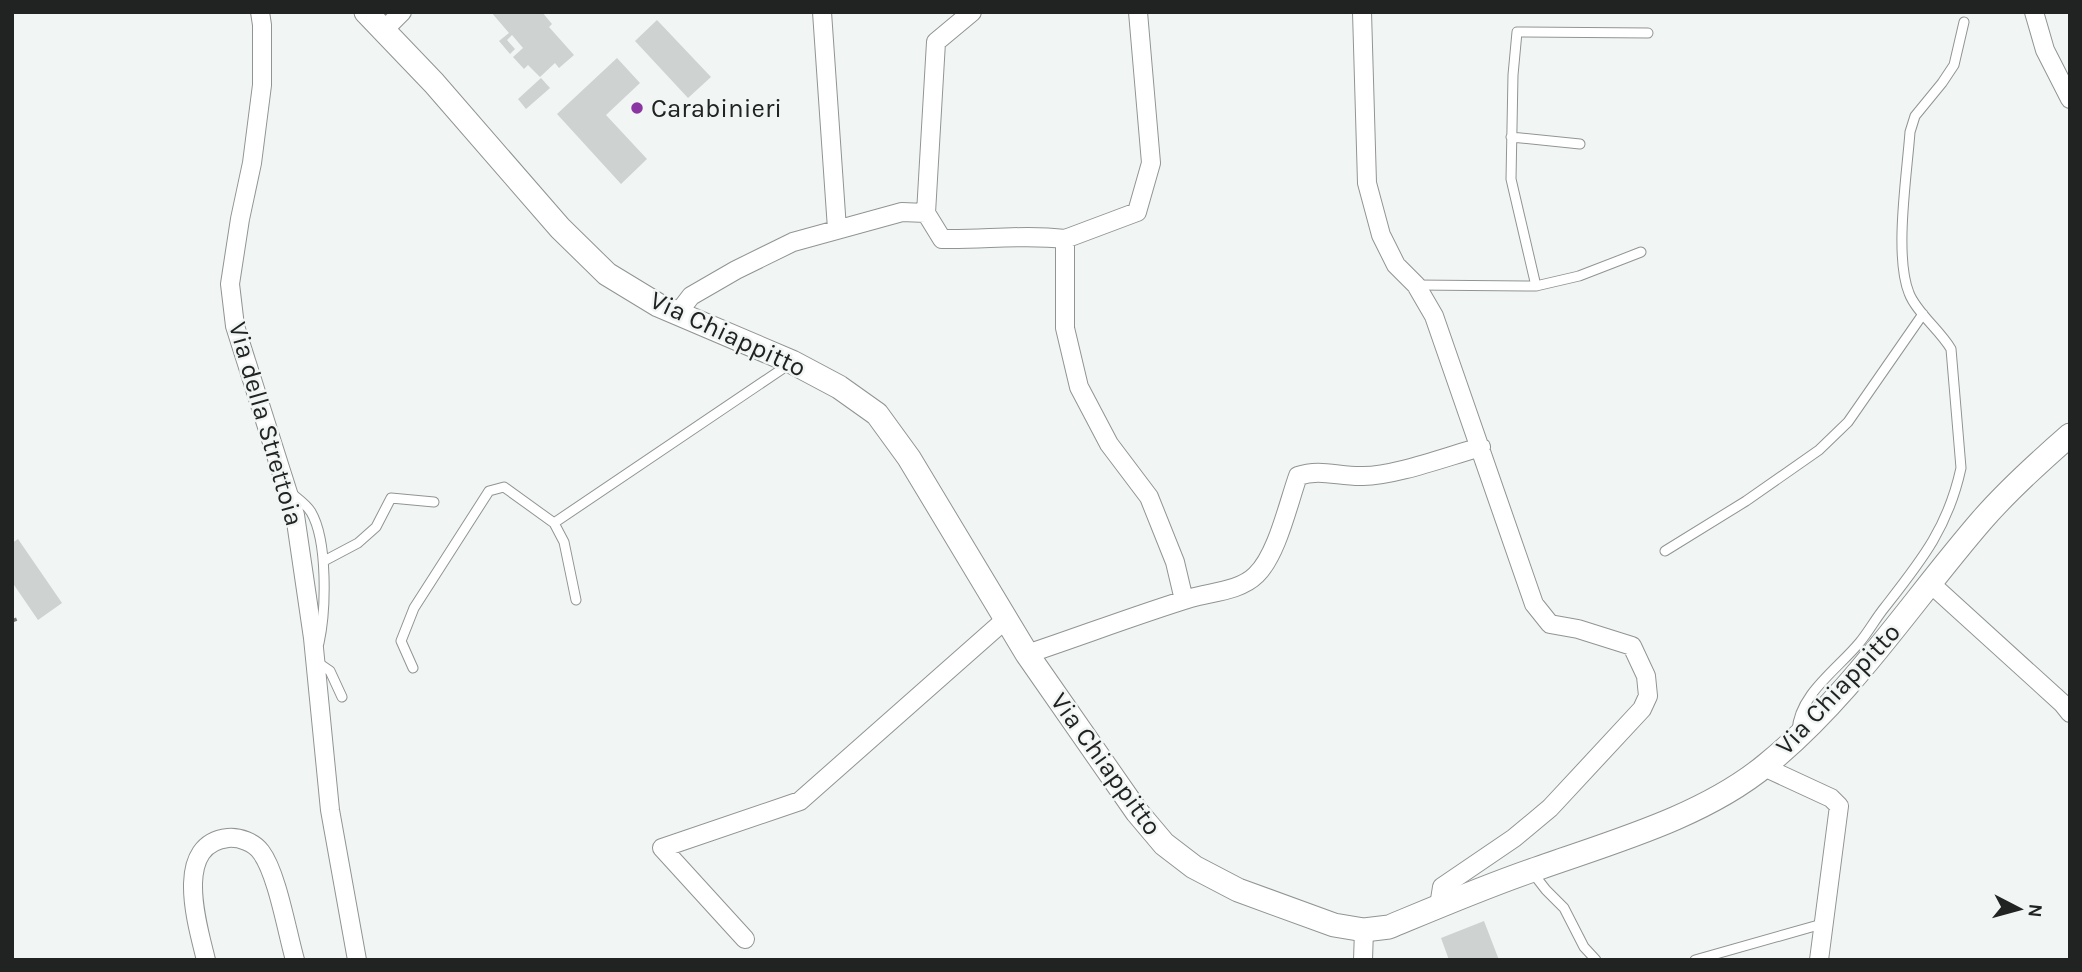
<svg xmlns="http://www.w3.org/2000/svg" width="2082" height="972" viewBox="0 0 2082 972" font-family="Karla,sans-serif">
<style>
.building{fill:#ced2d0}
.lines{fill:none;stroke-linecap:round;stroke-linejoin:round}
.service-casing{stroke:#909492;stroke-width:11}
.minor-casing{stroke:#909492;stroke-width:20}
.tertiary-casing{stroke:#909492;stroke-width:25}
.path{stroke:#808382;stroke-width:3.5;stroke-dasharray:5 3.5;stroke-linecap:butt}
.service{stroke:#fff;stroke-width:9}
.minor{stroke:#fff;stroke-width:18}
.tertiary{stroke:#fff;stroke-width:23}
.poi-dot{fill:#8b35a2;stroke:#f1f6f4;stroke-width:2.5}
.labels{text-anchor:middle;dominant-baseline:central;stroke-width:5;stroke-linejoin:round;paint-order:stroke}
.poi-label{font-size:26px;fill:#212222;stroke:#f1f6f4;text-anchor:start}
.street-label{font-size:26px;fill:#212222;stroke:#f1f6f4}
</style>
<rect width="100%" height="100%" fill="#f1f6f4"/>
<path class="building" d="M491 12H542L552 24 549 27 574 55 559 68 555 63 540 77 528 65 524 69 513 57 523 48 512 35 507 40 515 49 510 54 499 41 509 33Z
M657 20 711 77 688 98 635 41Z
M617 58 640 83 606 115 647 159 621 184 557 114Z
M541 78 550 88 526 109 518 99Z
M18 539 62 603 38 620 12 582V543Z
M1484 921 1499 960H1449L1441 938Z"/>
<g class="lines">
<defs>
<path id="service" d="M1511 137 1580 144
M1416 285 1536 286 1511 179 1513 75 1517 32 1648 33
M1536 286 1579 276 1641 252
M291 493C298 499 306 504 311 512 328 541 326 611 319 643
M554 523 564 542 576 600
M1665 551 1746 501 1819 450 1848 422 1923 314
M324 561 358 543 376 527 391 498 434 502
M317 662 330 671 342 697
M413 668 401 641 414 608 489 491 504 487 554 523 791 363
M1797 731C1799 694 1838 669 1860 642 1869 631 1876 618 1885 607 1921 561 1948 528 1961 468L1951 349C1940 330 1916 312 1909 293 1894 256 1907 174 1910 132L1915 116 1942 83 1954 65 1964 22
M1532 872 1546 890 1564 908 1584 947 1596 960
M1695 960 1822 924"/>
<path id="minor" d="M260 12 262 25V85L252 163 240 219 230 284 235 326 295 515 313 638 330 810 357 960
M822 12 837 229
M1362 12 1367 183 1381 235 1396 265 1416 285 1434 316 1534 604 1550 624 1578 629 1632 646 1646 676 1648 696 1642 709 1550 808 1514 838 1442 887 1439 906
M2034 12 2045 50 2070 99
M384 30 402 12
M926 213 936 42 972 12
M1065 239 1137 212 1151 163 1138 12
M678 313 691 296 736 270 793 242 902 212 926 213 942 239C983 240 1024 234 1065 239V328L1079 387 1109 444 1149 497 1175 562 1184 600
M1931 584 2062 703 2070 713
M1027 654C1081 636 1136 615 1191 598 1211 592 1240 591 1256 575 1277 555 1288 504 1298 476 1320 468 1340 477 1363 476 1395 476 1448 456 1481 447
M1764 767 1831 798 1839 806 1819 960
M745 939 662 848 800 801 1006 619
M206 960C198 927 172 844 228 838 239 837 254 842 261 852 277 873 287 932 295 960
M1363 960 1364 930"/>
<path id="tertiary" d="M366 12 434 83 560 228 607 274 658 305 792 362 839 387 877 414 909 458 1027 654 1137 812 1164 844 1194 867 1238 890 1334 925 1364 930 1389 927C1437 907 1486 886 1536 869 1612 842 1703 817 1766 765 1851 696 1911 602 1982 520 2009 489 2039 462 2070 435"/>
</defs>
<use href="#service" class="service-casing"/>
<use href="#minor" class="minor-casing"/>
<use href="#tertiary" class="tertiary-casing"/>
<path class="path" d="M12 621 17 619"/>
<use href="#service" class="service"/>
<use href="#minor" class="minor"/>
<use href="#tertiary" class="tertiary"/>
</g>
<circle class="poi-dot" cx="637" cy="108" r="7"/>
<g class="labels">
<g class="poi-label">
<text x="651" y="108">Carabinieri</text>
</g>
<g class="street-label">
<text transform="translate(728 334) rotate(25)">Via Chiappitto</text>
<text transform="translate(266 424) rotate(74)">Via della Strettoia</text>
<text transform="translate(1838 689) rotate(-47)">Via Chiappitto</text>
<text transform="translate(1106 764) rotate(54)">Via Chiappitto</text>
</g>
</g>
<rect width="2082" height="972" fill="none" stroke="#212222" stroke-width="28"/>
<g transform="translate(2019 909) rotate(96)" stroke="#f1f6f4" stroke-width="5" paint-order="stroke">
<path d="M0-5L12 26L0 18L-12 26Z" fill="#212222"/>
<text y="-10" font-size="19" font-weight="bold" text-anchor="middle" fill="#212222">N</text>
</g>
</svg>
